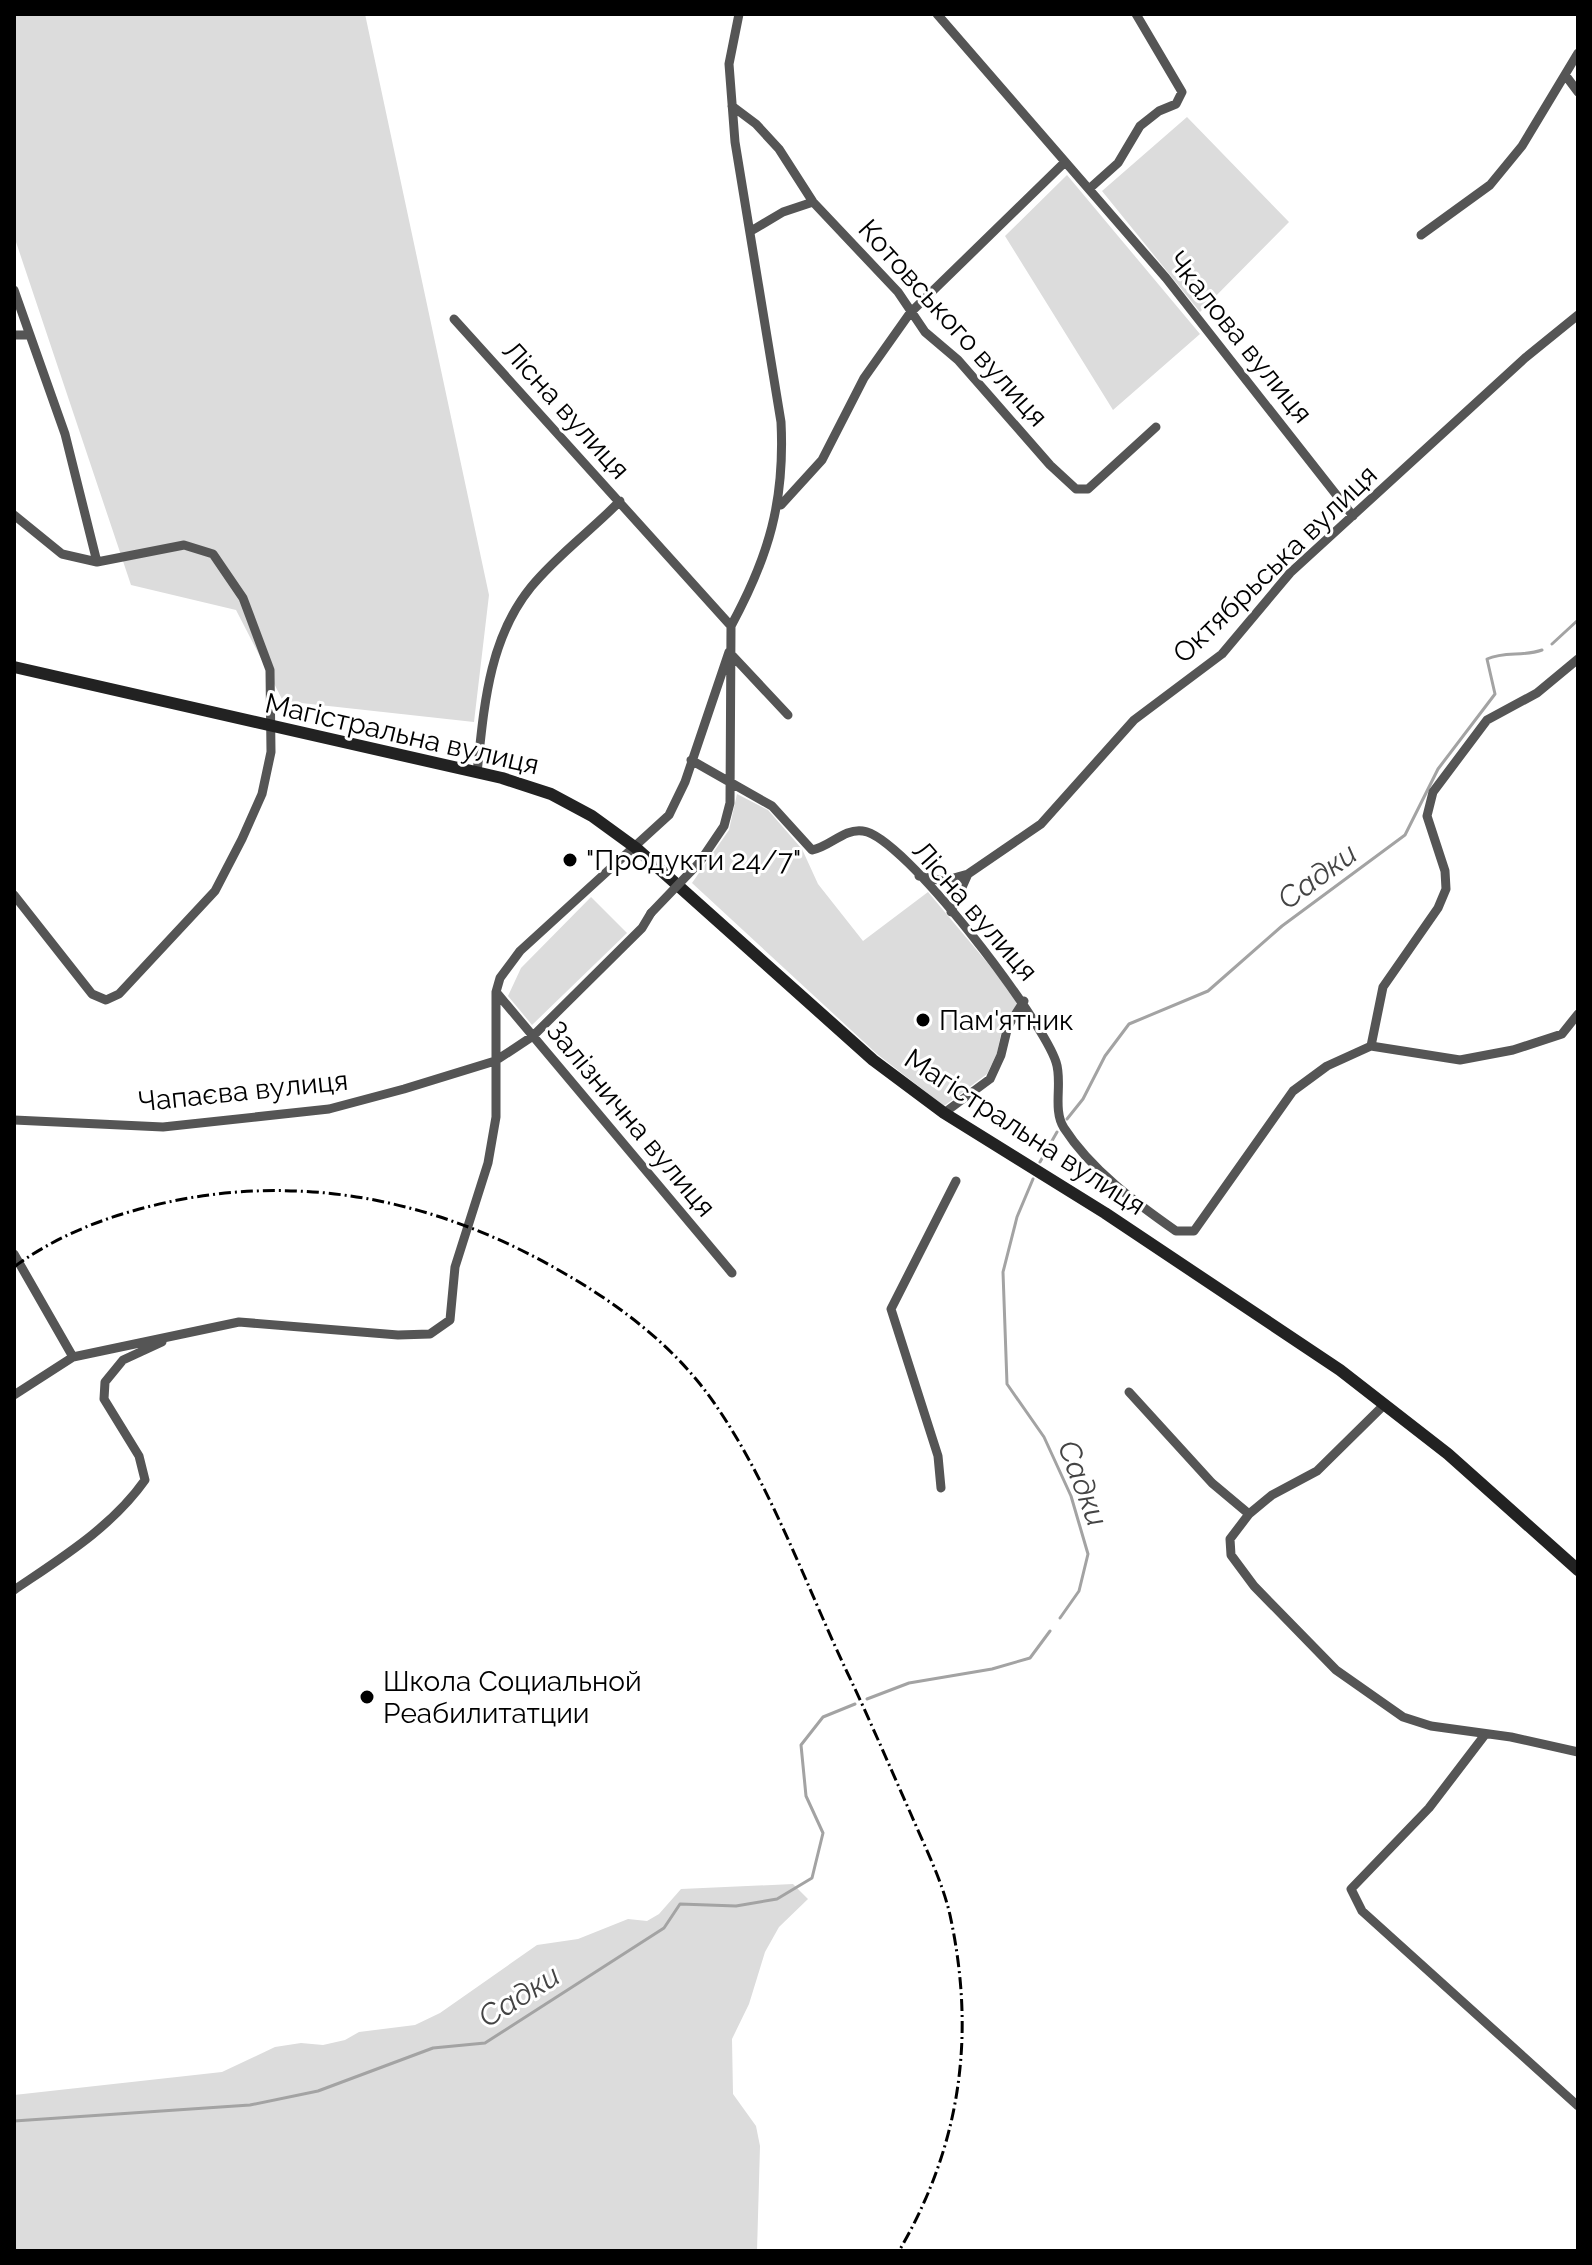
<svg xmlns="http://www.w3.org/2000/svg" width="1592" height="2265" viewBox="0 0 1592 2265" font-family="Raleway,sans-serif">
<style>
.green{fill:#dcdcdc}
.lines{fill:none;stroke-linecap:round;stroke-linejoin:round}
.stream{stroke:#a3a3a3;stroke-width:3}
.minor{stroke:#555;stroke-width:9}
.secondary{stroke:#222;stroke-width:12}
.rail{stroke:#000;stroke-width:3;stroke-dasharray:12 4 2 4;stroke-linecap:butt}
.minor-bridge{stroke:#555;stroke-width:9}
.poi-dot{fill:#000;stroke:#fff;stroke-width:3}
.labels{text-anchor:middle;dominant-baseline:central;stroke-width:6;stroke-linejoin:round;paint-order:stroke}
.street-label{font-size:28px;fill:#000;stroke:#fff}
.poi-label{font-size:28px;fill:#000;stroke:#fff;text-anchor:start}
.water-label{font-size:30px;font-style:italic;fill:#444;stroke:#fff}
</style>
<rect width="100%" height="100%" fill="#fff"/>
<path class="green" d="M14 14H365L489 595 474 722 283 701 236 610 131 585 14 236Z
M1187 117 1289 222 1200 312 1102 191Z
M1067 175 1200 334 1113 410 1005 236Z
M737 794 768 810 802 849 818 884 863 941 928 892 1016 997 1018 1005 1003 1024 997 1053 987 1074 944 1106 877 1054 692 883 729 830Z
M591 897 627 933 532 1025 508 996 521 968Z
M793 1884 808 1899 779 1927 765 1952 749 2004 732 2039 733 2094 756 2126 760 2146 757 2251H14V2095L222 2072 275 2047 301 2043 323 2045 345 2040 359 2032 415 2025 440 2013 537 1945 578 1939 628 1919 647 1921 659 1914 681 1889Z"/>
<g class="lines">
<path class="stream" d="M1552 644 1578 620
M1067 1119 1083 1099 1105 1056 1129 1024 1208 991 1282 926 1405 835 1438 769 1495 694 1487 659C1505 651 1523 657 1542 650
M1040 1162 1057 1132
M1033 1179 1017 1217 1003 1272 1007 1384 1044 1437 1071 1496 1088 1554 1079 1591 1060 1618
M867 1699 909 1683 992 1669 1030 1658 1050 1631
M14 2121 250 2105 318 2091 433 2048 485 2043 664 1928 680 1904 736 1906 777 1899 812 1878 823 1833 806 1796 801 1745 823 1717 855 1704"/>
<path class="minor" d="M937 14 1166 278 1353 516
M1566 76 1578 92
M732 106 756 124 779 149 813 202 898 292 925 332 958 360 1050 465 1076 489H1088L1156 427
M1089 189 1118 163 1140 126 1159 111 1176 104 1182 92 1136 14
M751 231 783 212 813 202
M1421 235 1490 185 1522 146 1578 53
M14 290 65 434 97 562 184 545 213 554 243 598 270 670 271 752 262 794 242 839 215 891 119 994 106 1000 92 994 14 895
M454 319 731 626 730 803 724 826 699 863
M14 335H30
M781 505 822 460 864 378 910 313 1065 162
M14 515 62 554 97 562
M731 626C769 556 785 501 781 422L735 142 729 64 739 14
M729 652 788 715
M691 760 772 806 812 850C830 847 844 828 863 831 904 836 1042 1019 1056 1062 1063 1082 1052 1109 1064 1128 1091 1170 1136 1203 1176 1231H1194L1293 1091 1327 1066 1371 1046 1460 1060 1513 1050 1562 1034 1578 1014
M477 773C484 708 488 640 531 587 557 555 592 530 620 501
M968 874 1041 824 1134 720 1222 654 1290 573 1525 358 1578 315
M919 876 943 881 968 874 951 912
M496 992 732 1273
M1371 1046 1383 987 1438 908 1446 889 1445 871 1427 816 1433 792 1487 720 1537 693 1578 659
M944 1113 990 1079 1001 1055 1008 1026 1024 1001
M14 1120 163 1127 329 1109 404 1089 495 1061 515 1048 533 1036 642 928 651 913
M14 1254 73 1357
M1129 1392 1212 1483 1249 1514
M14 1395 73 1357 239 1322 398 1335 430 1334 450 1320 455 1267 488 1163 496 1117V992L500 978 520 951 669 815 685 782 729 652
M1385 1404 1317 1471 1272 1495 1249 1514 1230 1539 1231 1555 1254 1586 1336 1670 1403 1717 1431 1726 1511 1737 1578 1752
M941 1488 938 1456 891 1309 956 1181
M14 1590C61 1558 112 1527 145 1480L139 1456 104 1399 105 1382 123 1360 162 1342
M1484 1736 1429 1808 1351 1889 1362 1911 1578 2106"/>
<path class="secondary" d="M14 667 502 778 551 794 592 816 636 848 873 1060 944 1113 1105 1213 1340 1370 1448 1454 1578 1570"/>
<path class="rail" d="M14 1267C63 1231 119 1212 178 1200 314 1174 443 1203 562 1272 613 1301 663 1338 700 1384 762 1462 804 1581 847 1672 869 1718 889 1765 910 1812 924 1845 942 1880 950 1915 976 2035 961 2145 899 2251"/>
<path class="minor-bridge" d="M651 913 699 863"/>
</g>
<g class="poi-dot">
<circle cx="570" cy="860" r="8"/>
<circle cx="923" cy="1020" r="8"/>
<circle cx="367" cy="1697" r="8"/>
</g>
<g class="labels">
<g class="street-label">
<text transform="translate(953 323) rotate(48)">Котовського вулиця</text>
<text transform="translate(1240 337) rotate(51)">Чкалова вулиця</text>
<text transform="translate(566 410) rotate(48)">Лісна вулиця</text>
<text transform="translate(1275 564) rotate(-44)">Октябрьська вулиця</text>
<text transform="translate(402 734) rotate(13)">Магістральна вулиця</text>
<text transform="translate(975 911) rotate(49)">Лісна вулиця</text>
<text transform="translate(243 1091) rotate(-6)">Чапаєва вулиця</text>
<text transform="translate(631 1119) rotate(50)">Залізнична вулиця</text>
<text transform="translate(1025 1132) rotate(33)">Магістральна вулиця</text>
</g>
<g class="poi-label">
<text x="586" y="860">"Продукти 24/7"</text>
<text x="939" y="1020">Пам'ятник</text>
<text x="383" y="1681">Школа Социальной<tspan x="383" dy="32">Реабилитатции</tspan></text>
</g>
<g class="water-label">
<text transform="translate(1317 876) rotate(-36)">Садки</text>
<text transform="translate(1083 1483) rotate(69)">Садки</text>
<text transform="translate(519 1996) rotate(-32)">Садки</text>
</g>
</g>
<rect width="1592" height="2265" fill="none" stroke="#000000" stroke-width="32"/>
</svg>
